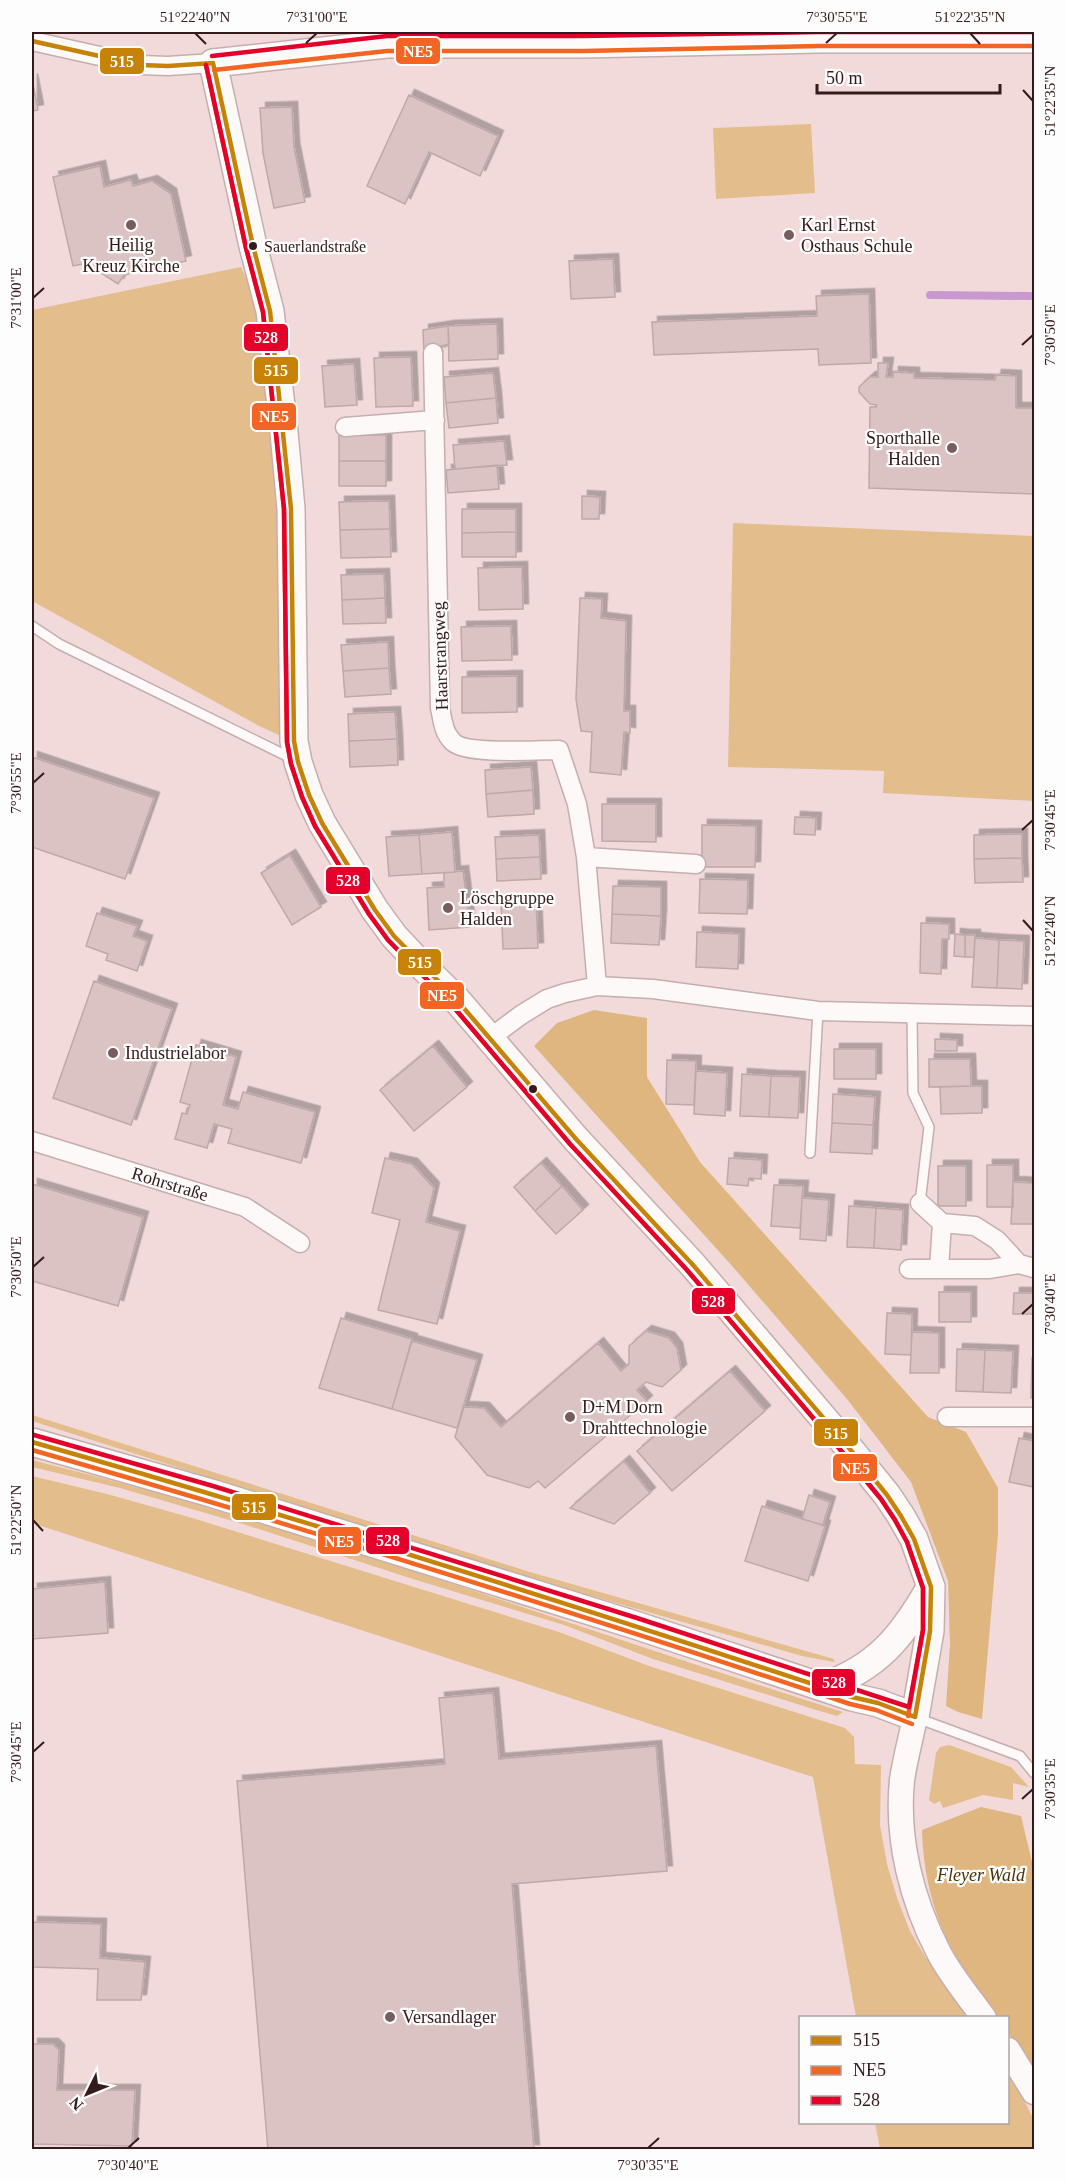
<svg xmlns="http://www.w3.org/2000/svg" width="1066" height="2181" viewBox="0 0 1066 2181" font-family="'Times New Roman',serif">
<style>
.green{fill:#e4bd8d}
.forest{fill:#dfb680}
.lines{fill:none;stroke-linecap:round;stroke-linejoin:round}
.stream{stroke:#c998cf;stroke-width:8}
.building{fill:#dcc3c3;stroke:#c0a8a8;stroke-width:1.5;filter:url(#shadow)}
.service-casing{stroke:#c5aeae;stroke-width:12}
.minor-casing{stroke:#c5aeae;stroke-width:21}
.tertiary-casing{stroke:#c5aeae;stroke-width:27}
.secondary-casing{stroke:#c5aeae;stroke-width:30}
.service{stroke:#fdf9f9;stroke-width:9}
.minor{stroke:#fdf9f9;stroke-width:18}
.tertiary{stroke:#fdf9f9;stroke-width:24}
.secondary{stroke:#fdf9f9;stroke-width:27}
.bus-1-casing{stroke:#fdfdfd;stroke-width:9}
.bus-2-casing{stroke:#fdfdfd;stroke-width:9}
.bus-3-casing{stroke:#fdfdfd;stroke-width:9}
.bus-1{stroke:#c68307;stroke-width:4.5}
.bus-2{stroke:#f26522;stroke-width:4.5}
.bus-3{stroke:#e4002b;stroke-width:4.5}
.ticks{fill:none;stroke:#351a1b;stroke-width:2}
.poi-dot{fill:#775d5e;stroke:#fdfdfd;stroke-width:2}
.bus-dot{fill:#351a1b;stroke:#fdfdfd;stroke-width:2}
.labels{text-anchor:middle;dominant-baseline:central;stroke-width:4.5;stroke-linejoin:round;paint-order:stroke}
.bus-label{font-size:16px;fill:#351a1b;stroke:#fdfdfd;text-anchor:start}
.poi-label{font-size:18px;fill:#351a1b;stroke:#fdfdfd;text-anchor:start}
.street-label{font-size:18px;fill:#351a1b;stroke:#fdfdfd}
.park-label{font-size:18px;font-style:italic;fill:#483208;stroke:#fdfdfd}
.line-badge{stroke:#fdfdfd;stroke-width:2}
.badge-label{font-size:16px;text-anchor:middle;font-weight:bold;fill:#fff}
.neatline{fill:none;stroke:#351a1b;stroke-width:2}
.ticks-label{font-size:15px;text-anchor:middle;fill:#351a1b}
</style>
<defs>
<filter id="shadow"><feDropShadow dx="5.5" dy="-5.5" stdDeviation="0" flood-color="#0004"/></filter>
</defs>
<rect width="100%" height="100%" fill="#f2dada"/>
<path class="green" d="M811 124 815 193 716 199 713 128Z
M241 267C261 308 266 355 271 400 283 511 279 624 279 735L259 726 32 601V310Z
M733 523 1034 536V801L883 793 884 771 728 767Z
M32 1415 530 1572 834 1659V1662L802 1656 501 1570 32 1421Z
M32 1460C307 1528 573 1627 843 1712L837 1716 813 1709 653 1659 564 1625 416 1580 243 1524 120 1488 32 1467Z
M32 1476 107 1494 189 1517 559 1632 649 1666 845 1728 854 1737 855 1764 881 1765 880 1825 887 1864 897 1898 910 1931 926 1958 970 2017H856L813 1777 32 1523Z
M949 1745 1011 1767 1029 1787 1013 1783V1800L983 1795 943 1808 940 1801 934 1804 929 1800 936 1753 940 1747Z
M1008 2069 1034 2120V2149H880L875 2123 1008 2122Z"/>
<path class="forest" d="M594 1010 647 1018V1077L700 1162 928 1417 966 1432 998 1488V1534L982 1719 958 1712 946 1706 950 1644 948 1581 911 1482 847 1399 733 1267 534 1046 557 1023Z
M981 1807 1021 1816 1034 1870V2073L1008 2032V2018L997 2017C982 1995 964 1972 951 1947 932 1911 923 1870 922 1830Z"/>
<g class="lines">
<path class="stream" d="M930 295 1030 296"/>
</g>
<path class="building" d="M32 79 38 110 32 111Z
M409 95 498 136 480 176 429 152 405 204 367 186Z
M292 107 294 147 305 202 274 208 263 153 260 108Z
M100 166 104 187 131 180 133 186 152 181 171 194 186 261 124 275 118 284 95 269 94 262 73 266 53 177Z
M613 259 615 297 571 299 569 261Z
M869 294 871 363 819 365 818 349 654 355 652 322 817 316 816 296Z
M497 324 498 359 449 361 448 326Z
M448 326 449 344 441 346 443 351 424 356 423 330Z
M411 357 413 406 376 407 374 358Z
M878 363H888L886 377H893V372L914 373V378L995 380 996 375 1016 376V408H1034V494L869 488 870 407H876L877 405 870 404 859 392V387L870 377H878Z
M354 364 357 405 325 407 322 366Z
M493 373 496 398 446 403 444 377Z
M496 398 498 423 449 428 446 403Z
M339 435H386V461H339Z
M504 441 507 465 455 469 453 445Z
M339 461H386V486H339Z
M497 465 499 489 448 493 446 470Z
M582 496 600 497 599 519H582Z
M389 501 390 529 340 530 339 502Z
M462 509H516V532L462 533Z
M390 529 391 557 341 558 340 530Z
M516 532V557H462V533Z
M522 567 523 609 479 610 478 568Z
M384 574 385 598 342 600 341 575Z
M385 598 386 623 343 624 342 600Z
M580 598 602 599 601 618 626 621 624 711H630V733L624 732 621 775 590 772 592 732 581 731 576 699Z
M511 626 512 660 462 661 461 627Z
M388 642 389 668 343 671 341 645Z
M389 668 391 694 345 697 343 671Z
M517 676V712L462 713V677Z
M395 712 397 739 349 741 348 714Z
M397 739 398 765 350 767 349 741Z
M32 757 154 798 125 879 32 847Z
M531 767 533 790 486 794 485 770Z
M533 790 534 814 488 817 486 794Z
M602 804H656V842L602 841Z
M795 817 816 818 815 835 794 834Z
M702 825 756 826 755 867H702Z
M452 832 455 872 422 874 419 835Z
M1022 834V858L974 859V835Z
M419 835 422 874 389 876 386 837Z
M539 835 540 857 496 859 495 837Z
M290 855 321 907 292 925 261 873Z
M540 857 541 879 497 881 496 859Z
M1022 858 1023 882 975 883 974 859Z
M463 871 470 927 429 930 427 888 444 887V873Z
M700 879 748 880 747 914 699 913Z
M613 886 661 887V916L612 914Z
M536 902 538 948 503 949 501 903Z
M97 913 137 926 133 936 147 941 137 971 106 960 108 954 86 946Z
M612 914 661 916 659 945 611 943Z
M921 923 949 924V939H942L941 974 920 973Z
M697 932 739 934 738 969 696 967Z
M955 934 965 935V957L954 956Z
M965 935H975L974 957H965Z
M975 938 999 940 997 988 972 987Z
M999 940 1024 941 1022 989 997 988Z
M94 981 172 1009 131 1125 53 1098Z
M935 1039 957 1040V1051H935Z
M196 1045 236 1057 223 1105 238 1109 243 1092 315 1112 301 1163 228 1143 232 1129 214 1124 207 1148 175 1139 182 1113 187 1114 190 1105 180 1102Z
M433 1046 467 1087 414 1131 380 1090Z
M834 1049H876V1079H834Z
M929 1059H970L971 1086 929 1087Z
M667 1060 696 1061 694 1105 666 1104Z
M696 1071 727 1073 725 1116 694 1114Z
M742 1074 771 1076 769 1117 740 1116Z
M771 1076 800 1077 798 1118 769 1117Z
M971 1086H982V1113L941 1114 940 1087Z
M833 1094 875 1097 873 1125 832 1123Z
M832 1123 873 1125 872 1154 830 1152Z
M385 1158 412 1164 434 1188 426 1222 460 1231 437 1324 378 1310 400 1220 372 1213Z
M729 1158 762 1160 761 1179 749 1178 748 1186 727 1184Z
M541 1163 562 1186 535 1211 514 1187Z
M987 1165H1013V1207H987Z
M938 1166H966V1206H938Z
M1013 1182 1034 1183V1224H1011Z
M32 1184 143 1217 118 1306 32 1281Z
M774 1185 803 1186 800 1228 771 1226Z
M562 1186 583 1210 556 1234 535 1211Z
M802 1198 829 1200 826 1241 800 1239Z
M849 1206 876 1208 874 1248 847 1247Z
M876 1208 903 1210 901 1250 874 1248Z
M939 1292H971V1322H939Z
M1014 1293H1034V1314H1013Z
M887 1313 912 1314 911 1355 885 1354Z
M341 1318 412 1339 392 1409 319 1388Z
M646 1331 669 1338 677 1348 681 1370 662 1387 646 1382 637 1390 647 1401 545 1488 538 1481 529 1488 487 1475 455 1437 464 1407 484 1408 501 1427 598 1343 621 1371 629 1364V1346Z
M912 1332 939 1333V1373H910Z
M412 1341 477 1360 457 1428 392 1409Z
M957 1349 985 1350 983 1392 956 1391Z
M985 1350 1013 1351 1011 1393 983 1392Z
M1032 1358H1034V1398H1031Z
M730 1371 765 1411 672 1491 637 1451Z
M1019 1438 1034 1441V1487L1009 1482Z
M624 1461 650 1493 614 1524 570 1508Z
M809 1495 830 1502 823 1525 802 1519Z
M762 1506 825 1526 808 1581 745 1561Z
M105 1582 108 1633 32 1639V1589Z
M493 1693 499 1759 656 1746 667 1871 512 1884 534 2150H268L237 1781 445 1764 439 1698Z
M32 1922 101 1924 100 1958 145 1962 141 2000H97L98 1969 32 1967Z
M32 2044H53L59 2050 57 2090H135L132 2146 32 2144Z"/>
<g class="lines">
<defs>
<path id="service" d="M32 626 59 644 293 759
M912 1015 913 1093 929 1127 920 1203
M810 1153 818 1011
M917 1718 1020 1756 1034 1773"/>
<path id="minor" d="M32 41 140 65 168 66 213 63
M433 353 440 708C443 721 443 732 453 742 466 755 539 750 559 750L577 804 586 857 597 986
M345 427 435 420
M586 857 696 864
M490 1038 521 1015 547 999 565 993 597 986 653 989 818 1011 1034 1016
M32 1141 245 1207 300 1243
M920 1203 942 1223 975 1226 997 1240 1019 1264 1034 1268
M909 1269H990L1019 1264
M939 1269 942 1223
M947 1417H1034"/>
<path id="tertiary" d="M915 1717C911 1738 905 1759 902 1780 896 1840 912 1901 939 1953 951 1976 969 1997 984 2018
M1008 2050 1034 2092"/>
<path id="secondary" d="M32 1442 211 1493 635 1625 852 1697 878 1703 915 1717 930 1631 931 1587 914 1539 901 1516 887 1495 849 1448 693 1265 576 1139 456 999 422 966 394 936 375 910 322 823 309 795 298 762 294 741 291 509 284 432 270 311 253 246 213 63 387 44H583L819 39H1034
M822 1687C877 1668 902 1637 930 1588"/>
</defs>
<use href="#service" class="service-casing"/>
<use href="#minor" class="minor-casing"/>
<use href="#tertiary" class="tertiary-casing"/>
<use href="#secondary" class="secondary-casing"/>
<use href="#service" class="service"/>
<use href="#minor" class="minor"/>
<use href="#tertiary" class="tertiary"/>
<use href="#secondary" class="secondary"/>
<defs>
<path id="bus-1" d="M32 41 140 65 168 66 213 63
M213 63 253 246 270 311 291 509 294 741 298 762 309 795 322 823 375 910 394 936 456 999 576 1139 693 1265 849 1448 887 1495 901 1516 914 1539 931 1587 930 1631 915 1717
M32 1442C307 1520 580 1607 852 1697L878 1703 915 1717"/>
<path id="bus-2" d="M206 65 246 248 263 312 284 509 287 742 291 764 302 797 315 826 369 914 388 940 451 1004 570 1144 687 1270 843 1453 881 1499 895 1520 907 1542 923 1588V1630L908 1716
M214 70 387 51H583L819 46H1034
M32 1450C306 1528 579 1614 850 1704L876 1710 912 1724"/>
<path id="bus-3" d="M212 56 387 36H583L819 32H1034
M34 1435 213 1486 637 1618 909 1707 923 1630V1588L907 1542 895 1520 881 1499 843 1453 687 1270 570 1144 451 1004 388 940 369 914 315 826 302 797 291 764 287 742 284 509 263 312 246 248 206 65"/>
</defs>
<use href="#bus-1" class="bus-1-casing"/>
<use href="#bus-2" class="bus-2-casing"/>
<use href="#bus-3" class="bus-3-casing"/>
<use href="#bus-1" class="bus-1"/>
<use href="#bus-2" class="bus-2"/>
<use href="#bus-3" class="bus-3"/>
</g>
<path class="ticks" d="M195 33 206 44M970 33 980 44M306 43 317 33M826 43 837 33M1023 90 1033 101M33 298 44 288M1022 345 1033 335M33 783 44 773M1022 830 1033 820M1023 920 1033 931M33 1267 44 1257M1022 1314 1033 1304M33 1520 43 1531M33 1752 44 1742M1022 1799 1033 1789M128 2148 139 2138M648 2148 659 2138"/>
<g class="poi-dot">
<circle cx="131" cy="225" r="6"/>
<circle cx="789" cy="235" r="6"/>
<circle cx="952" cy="448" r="6"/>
<circle cx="448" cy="908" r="6"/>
<circle cx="113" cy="1053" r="6"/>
<circle cx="570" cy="1417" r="6"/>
<circle cx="390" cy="2017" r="6"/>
</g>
<g class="bus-dot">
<circle cx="253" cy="246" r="5"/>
<circle cx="533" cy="1089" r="5"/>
</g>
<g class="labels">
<g class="bus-label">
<text x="264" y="246">Sauerlandstraße</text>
</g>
<g class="poi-label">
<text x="801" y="225">Karl Ernst<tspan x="801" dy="21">Osthaus Schule</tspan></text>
<text x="131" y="245" text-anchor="middle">Heilig<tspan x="131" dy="21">Kreuz Kirche</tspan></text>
<text x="940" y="438" text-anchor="end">Sporthalle<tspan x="940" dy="21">Halden</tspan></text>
<text x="460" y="898">Löschgruppe<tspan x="460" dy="21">Halden</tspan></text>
<text x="125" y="1053">Industrielabor</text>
<text x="582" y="1407">D+M Dorn<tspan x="582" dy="21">Drahttechnologie</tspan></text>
<text x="402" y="2017">Versandlager</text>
</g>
<g class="street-label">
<text transform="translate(440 656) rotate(-92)">Haarstrangweg</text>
<text transform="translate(170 1184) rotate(17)">Rohrstraße</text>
</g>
<g class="park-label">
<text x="981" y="1875">Fleyer Wald</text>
</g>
</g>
<g class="line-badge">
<rect x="395" y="37" width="46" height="28" rx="6" fill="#f26522"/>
<rect x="99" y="47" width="46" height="28" rx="6" fill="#c68307"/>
<rect x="243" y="323" width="46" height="29" rx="6" fill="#e4002b"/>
<rect x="253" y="356" width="46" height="29" rx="6" fill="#c68307"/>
<rect x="251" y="402" width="46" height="29" rx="6" fill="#f26522"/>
<rect x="325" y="866" width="46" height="29" rx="6" fill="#e4002b"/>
<rect x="397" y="948" width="45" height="28" rx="6" fill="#c68307"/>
<rect x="419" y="981" width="46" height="29" rx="6" fill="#f26522"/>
<rect x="691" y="1287" width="45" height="28" rx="6" fill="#e4002b"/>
<rect x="813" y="1418" width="46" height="29" rx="6" fill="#c68307"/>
<rect x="832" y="1453" width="46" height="29" rx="6" fill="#f26522"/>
<rect x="231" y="1493" width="46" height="28" rx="6" fill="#c68307"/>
<rect x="365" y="1526" width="45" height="29" rx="6" fill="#e4002b"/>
<rect x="317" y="1526" width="45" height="29" rx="6" fill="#f26522"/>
<rect x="811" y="1668" width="45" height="29" rx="6" fill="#e4002b"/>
</g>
<g class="badge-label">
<text x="418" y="57">NE5</text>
<text x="122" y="67">515</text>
<text x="266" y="343">528</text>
<text x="276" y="376">515</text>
<text x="274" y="422">NE5</text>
<text x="348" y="886">528</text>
<text x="420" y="968">515</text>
<text x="442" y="1001">NE5</text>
<text x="713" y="1307">528</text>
<text x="836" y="1439">515</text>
<text x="855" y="1474">NE5</text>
<text x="254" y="1513">515</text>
<text x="388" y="1546">528</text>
<text x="339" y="1547">NE5</text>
<text x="834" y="1688">528</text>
</g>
<rect width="1066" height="2181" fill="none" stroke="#fdfdfd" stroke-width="66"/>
<rect x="799" y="2016" width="210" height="108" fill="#fdfdfd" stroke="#ada2a3" stroke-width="1.5"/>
<rect x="811" y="2036" width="30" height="9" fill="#c68307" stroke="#ada2a3" stroke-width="1.5"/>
<text x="853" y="2046" font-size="18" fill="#351a1b">515</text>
<rect x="811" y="2066" width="30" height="9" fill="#f26522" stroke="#ada2a3" stroke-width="1.5"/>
<text x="853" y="2076" font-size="18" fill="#351a1b">NE5</text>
<rect x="811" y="2096" width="30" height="9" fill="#e4002b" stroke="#ada2a3" stroke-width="1.5"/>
<text x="853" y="2106" font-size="18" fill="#351a1b">528</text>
<g transform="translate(87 2094) rotate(227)" stroke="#fdfdfd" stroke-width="4.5" paint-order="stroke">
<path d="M0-4.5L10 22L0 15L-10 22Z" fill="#351a1b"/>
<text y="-9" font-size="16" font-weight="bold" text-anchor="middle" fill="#351a1b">N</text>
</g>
<path d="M817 84v9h183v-9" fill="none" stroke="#351a1b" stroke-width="3"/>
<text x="826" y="84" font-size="18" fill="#351a1b" stroke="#fdfdfd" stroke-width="4.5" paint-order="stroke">50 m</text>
<rect x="33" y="33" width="1000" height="2115" class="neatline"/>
<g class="ticks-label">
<text x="195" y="22">51°22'40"N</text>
<text x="317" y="22">7°31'00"E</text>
<text x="837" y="22">7°30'55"E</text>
<text x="970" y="22">51°22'35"N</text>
<text transform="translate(1050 101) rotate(-90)" y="5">51°22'35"N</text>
<text transform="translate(16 298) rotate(-90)" y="5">7°31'00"E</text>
<text transform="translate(1050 335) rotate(-90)" y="5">7°30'50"E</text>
<text transform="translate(16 783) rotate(-90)" y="5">7°30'55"E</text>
<text transform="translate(1050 820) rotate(-90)" y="5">7°30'45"E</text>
<text transform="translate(1050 931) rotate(-90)" y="5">51°22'40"N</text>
<text transform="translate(16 1267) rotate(-90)" y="5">7°30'50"E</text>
<text transform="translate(1050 1304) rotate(-90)" y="5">7°30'40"E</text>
<text transform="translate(16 1520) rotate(-90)" y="5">51°22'50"N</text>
<text transform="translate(16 1752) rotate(-90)" y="5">7°30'45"E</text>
<text transform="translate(1050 1789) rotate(-90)" y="5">7°30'35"E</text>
<text x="128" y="2170">7°30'40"E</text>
<text x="648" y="2170">7°30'35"E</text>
</g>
</svg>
